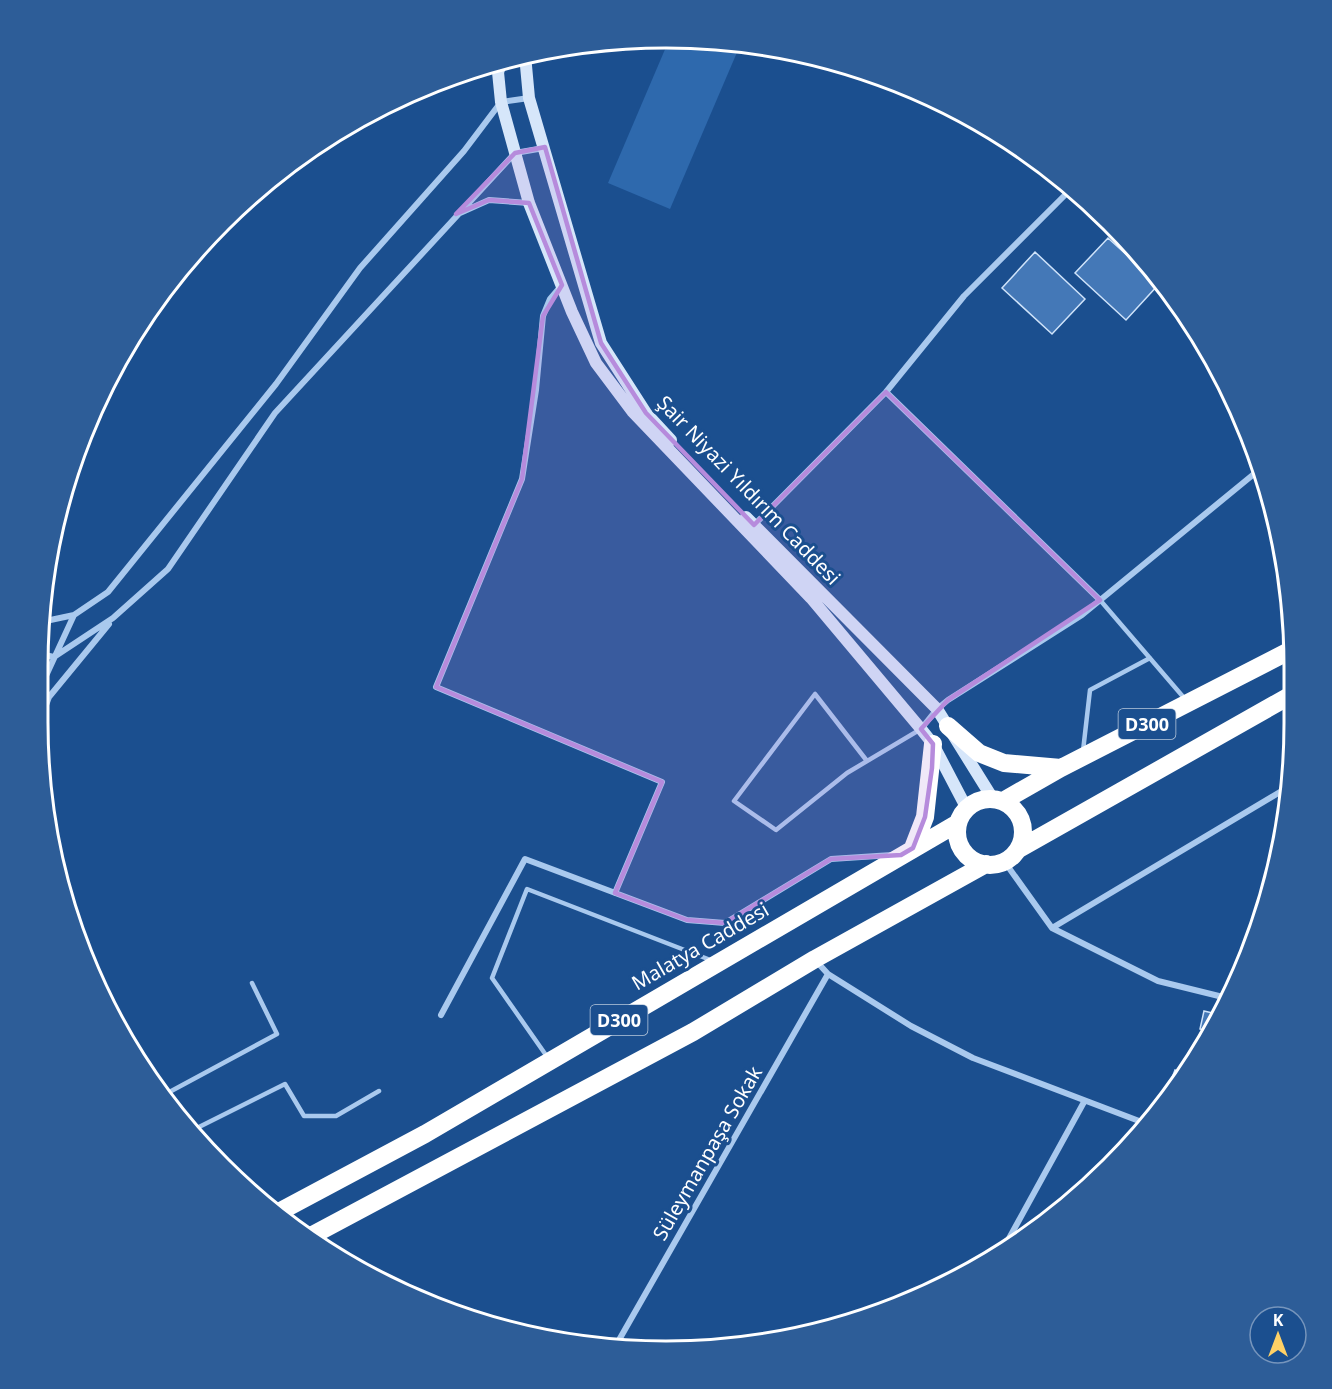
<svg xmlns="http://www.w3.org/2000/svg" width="1332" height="1389" viewBox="0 0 1332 1389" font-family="'Noto Sans',sans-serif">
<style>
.green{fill:#2e69ad}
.building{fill:#4478b7;stroke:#cfe3fa;stroke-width:1.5}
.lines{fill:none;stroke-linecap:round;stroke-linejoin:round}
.lane{stroke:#a9c9ee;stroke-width:4.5}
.street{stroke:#a9c9ee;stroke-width:6}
.secondary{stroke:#d6e6fa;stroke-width:12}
.highway{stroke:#fff;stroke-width:18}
.marked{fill:#b68bdc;fill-opacity:0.2;stroke:#b68bdc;stroke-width:4.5;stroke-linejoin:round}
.labels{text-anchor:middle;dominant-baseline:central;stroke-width:6;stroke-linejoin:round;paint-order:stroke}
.shield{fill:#1b4f8f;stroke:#bbcadd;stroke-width:1.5}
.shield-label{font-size:18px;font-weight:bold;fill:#fff}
.street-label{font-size:20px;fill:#fff;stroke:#1b4f8f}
.rim{fill:none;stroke:#fff;stroke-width:3}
</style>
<rect width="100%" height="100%" fill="#1b4f8f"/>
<path class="green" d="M669 40 741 43 670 209 608 183Z"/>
<path class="building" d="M1108 238 1159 284 1126 320 1075 273Z
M1035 252 1085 299 1052 334 1002 288Z
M1204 1011 1221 1015 1210 1032 1200 1029Z
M1175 1070 1184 1074 1168 1101 1164 1099Z"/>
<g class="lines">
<path class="lane" d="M1100 600 1185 699
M1083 751 1090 690 1150 658
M867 761 815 694 734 801 776 830 847 773 921 729
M548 1058 492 978 527 889 713 961
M162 1096 277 1034 252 983
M191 1131 285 1084 304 1116H336L379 1091"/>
<path class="street" d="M460 213 489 200 529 203
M562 285 550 299 543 316 536 390 522 479 436 687 662 782 615 893
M112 373 131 349 137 331
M886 392 1100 600
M754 525 886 392 964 296 1072 188
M41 622 74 615 108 592 276 384 360 268 464 151 501 102 529 98
M40 654 54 657 113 618 168 569 275 413 515 153 544 148
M39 691 74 615
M38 727 49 697 109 624
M921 729 937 709 948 700 1082 615 1260 469
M1004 861 1052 928 1158 981 1231 999
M1052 928 1290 786
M817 962 828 974 911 1026 973 1058 1147 1124
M441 1015 525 859 687 920 725 923 831 859 892 855
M1001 1253 1084 1102
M615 1347 828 974"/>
<path class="secondary" d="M525 55 529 98 601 343 646 413 671 440
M503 59 498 72 501 102 529 203 572 312 596 363 632 411 811 598 921 729 933 744 967 809
M746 517 937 709 993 799"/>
<path class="highway" d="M948 726 979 753 1004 763 1061 768
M957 832a33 33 0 1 1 66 0a33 33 0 1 1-66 0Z
M1003 801 1061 768 1293 649
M913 848 925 817 933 744
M1019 849 1293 694
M277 1213 425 1134 958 823
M309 1237 693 1032 815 959 986 864"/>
</g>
<path class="marked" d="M545 147 601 343 646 413 754 525 886 392 1100 600 948 700 921 729 933 744 932 768 925 817 913 848 901 855 831 859 725 923 687 920 615 893 662 782 436 687 522 479 543 316 562 285 529 203 489 200 456 214 515 153Z"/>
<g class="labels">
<g class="shield">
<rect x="1118.5" y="709" width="57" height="30" rx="4.5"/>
<rect x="590.5" y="1005" width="57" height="30" rx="4.5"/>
</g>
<g class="shield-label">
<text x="1147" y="724">D300</text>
<text x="619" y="1020">D300</text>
</g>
<g class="street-label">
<text transform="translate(749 490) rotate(46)">Şair Niyazi Yıldırım Caddesi</text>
<text transform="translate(700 946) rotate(-30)">Malatya Caddesi</text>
<text transform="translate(707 1153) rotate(-60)">Süleymanpaşa Sokak</text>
</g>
</g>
<path d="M0 0H1332V1389H0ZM666 48H666A618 618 0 0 1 1284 666V723A618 618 0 0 1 666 1341H666A618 618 0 0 1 48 723V666A618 618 0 0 1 666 48Z" fill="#2d5d98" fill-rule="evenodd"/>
<path class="rim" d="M666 48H666A618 618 0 0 1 1284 666V723A618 618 0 0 1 666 1341H666A618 618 0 0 1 48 723V666A618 618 0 0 1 666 48Z"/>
<g transform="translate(1278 1335)"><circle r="28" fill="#1b4f8f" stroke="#7695bc" stroke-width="1.5"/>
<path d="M0-4.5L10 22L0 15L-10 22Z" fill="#ffd166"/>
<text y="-9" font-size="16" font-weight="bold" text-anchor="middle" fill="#ffffff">K</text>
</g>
</svg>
